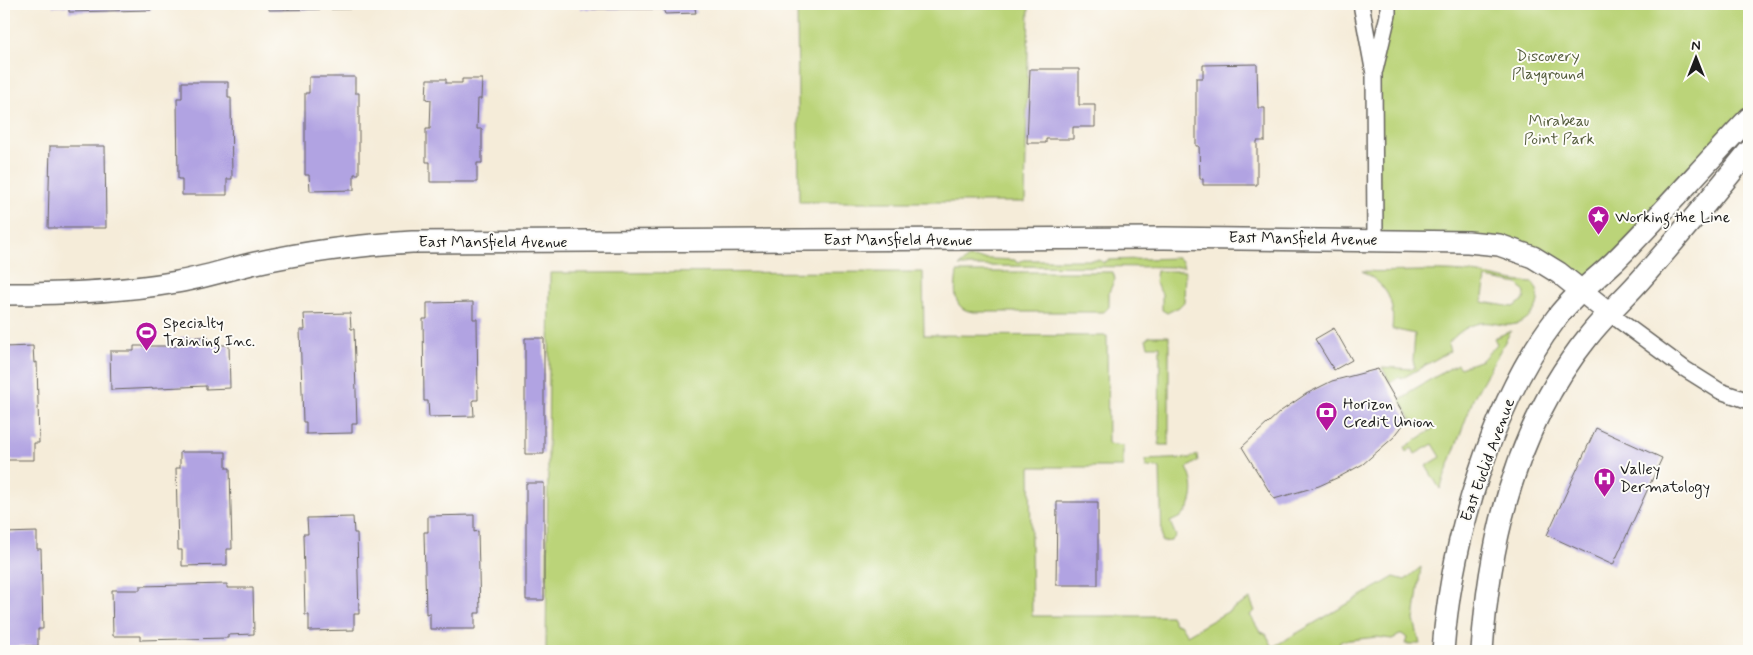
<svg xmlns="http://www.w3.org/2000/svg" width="1753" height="655" viewBox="0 0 1753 655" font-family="Mynerve,sans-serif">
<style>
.green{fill:#bbd479;stroke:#6c784a;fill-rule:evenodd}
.building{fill:#b1a3e2}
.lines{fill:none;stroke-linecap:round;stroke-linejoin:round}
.street-casing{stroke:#68655e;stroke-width:18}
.secondary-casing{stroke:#68655e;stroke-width:24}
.street{stroke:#fff;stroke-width:15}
.secondary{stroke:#fff;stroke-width:21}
.labels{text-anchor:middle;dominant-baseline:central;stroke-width:4;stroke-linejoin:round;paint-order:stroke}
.park-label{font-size:16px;fill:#545c3d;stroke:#fdfcf7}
.poi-label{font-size:16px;fill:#1c1c1c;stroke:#fdfcf7;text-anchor:start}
.street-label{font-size:16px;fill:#1c1c1c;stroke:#fdfcf7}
</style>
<rect width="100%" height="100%" fill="#fdfcf7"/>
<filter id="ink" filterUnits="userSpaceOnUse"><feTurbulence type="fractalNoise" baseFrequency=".02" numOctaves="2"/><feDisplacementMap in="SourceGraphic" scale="10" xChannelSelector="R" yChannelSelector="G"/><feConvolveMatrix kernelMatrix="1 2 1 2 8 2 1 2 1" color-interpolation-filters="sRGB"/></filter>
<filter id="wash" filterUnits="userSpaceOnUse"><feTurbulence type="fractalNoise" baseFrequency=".0096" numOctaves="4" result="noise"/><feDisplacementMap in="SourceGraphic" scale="20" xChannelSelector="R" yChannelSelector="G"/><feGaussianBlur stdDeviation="1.12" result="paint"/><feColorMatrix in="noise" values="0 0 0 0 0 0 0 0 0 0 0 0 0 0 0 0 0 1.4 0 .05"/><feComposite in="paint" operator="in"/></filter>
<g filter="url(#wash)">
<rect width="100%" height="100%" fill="#f5ecd9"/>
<path class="green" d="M797 4H1029L1025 202H799Z
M1388 4H1749V118L1582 291 1533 257 1375 240 1374 74Z
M968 258 1015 260 1017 263 1023 260H1100L1103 263 1108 260 1177 258 1182 261 1184 267 959 266Z
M1157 271H1185L1184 302 1179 307 1167 313 1162 310V294L1155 282Z
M1362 271C1396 273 1430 269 1464 272 1488 274 1509 282 1533 283 1547 301 1531 323 1510 325 1499 326 1488 320 1476 324 1465 327 1455 335 1448 344L1450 351 1401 379 1399 377 1390 382 1382 367 1412 369 1415 367 1413 361 1415 334 1392 329C1395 299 1387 286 1362 271ZM1486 278 1518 284 1525 292 1524 300 1513 307 1482 302Z
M923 272 924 335 1107 336 1108 444 1123 446V467H1030L1032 616H1171L1175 624H1180L1187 635 1250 599 1255 611 1250 615 1260 632 1266 634 1273 647 1394 577 1405 580 1421 567 1414 620 1420 644H1405L1407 638 1402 634 1392 639 1377 637 1341 641 1339 644 1340 648 1091 651H546L550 273Z
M957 272H1113L1115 279 1109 292V307L1104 312H973C951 309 955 289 957 272Z
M1511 331 1474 397 1440 489 1426 466 1441 457 1433 444 1415 454 1412 448 1406 452 1404 448 1433 429 1411 419 1400 400 1410 394 1409 392 1457 364 1460 368 1482 360 1497 344 1494 338Z
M1150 336H1169V445H1159L1160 346H1148L1146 339Z
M1197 455 1198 461 1187 468C1195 483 1195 501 1184 514 1182 517 1174 520 1170 522L1176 536 1171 541 1162 542 1160 468 1146 467 1145 460 1190 458Z"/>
<g id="blocks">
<path class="building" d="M53 4H167V6L151 7V10L69 12V6L53 7Z
M268 4H350V9L269 10Z
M581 4H694L696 13 665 14 663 9H581Z
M1257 64 1258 108H1265V141H1257V185H1203V179H1200L1199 146H1196V78H1203V65Z
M1030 69H1079V105H1095V127H1073V139H1046V143H1027Z
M309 77H355V93H359V174H354V190L310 191 309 175H305V93H309Z
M427 79H446V83H462V79H482L481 99H478L477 129H482V163H477V182H430V162H426V129H430L431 100 426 99Z
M182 82H228V98H231L232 179H227V195H182V179H178L177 98H182Z
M50 146H105L106 228H48Z
M473 302V319H477L478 400H473L474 416 429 417 428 401H424L423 319H427V303Z
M350 313 351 329H354L357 424H352V433L306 434V422H303L300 330H305L304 314Z
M1334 328 1352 360 1334 370 1315 339Z
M180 337H208V345H229L230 388 206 389V386L111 390 110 351H134V346H180Z
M525 338H544V454H525Z
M33 346 34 363 37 362 39 443H34V460H4V347Z
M1378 369 1407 420 1394 437 1363 464 1341 476 1319 486 1274 499 1242 447 1281 411 1306 394 1332 381Z
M1596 428 1662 458 1613 565 1547 535Z
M180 452H226V468H230L232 549H227V565L182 566V550H178L176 468H180Z
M526 483H544V600H526Z
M1057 502H1098V585H1056Z
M474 515V532L478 531 480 613H475V629H430V613L426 614 424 532H428V516Z
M353 517 354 533H357L359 614H354V630L309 631V615H305L303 534H308L307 518Z
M37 532V549H41L43 629H38V646H4V533Z
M227 584V588H253L254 634 228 635V638L140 640V636H113L112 590H140V586Z"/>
</g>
</g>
<g filter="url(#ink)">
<use href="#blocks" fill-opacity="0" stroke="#68655e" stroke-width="1"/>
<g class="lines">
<defs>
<path id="street" d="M1361 4 1374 74 1375 240
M1375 70 1388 15V4
M1609 313 1685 369 1720 391 1749 401"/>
<path id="secondary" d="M4 294C62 294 120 292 177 282 202 278 226 270 251 264 304 252 358 245 412 242L1164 238 1468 242 1499 245 1533 257 1559 273 1609 313
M1443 651C1451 542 1491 403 1558 316 1574 295 1596 279 1615 261 1661 215 1704 165 1749 118
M1482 651C1489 541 1517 425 1588 337 1605 315 1626 297 1644 276 1680 235 1715 193 1749 151"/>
</defs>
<use href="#street" class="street-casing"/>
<use href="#secondary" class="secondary-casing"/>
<use href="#street" class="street"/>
<use href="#secondary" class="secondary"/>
</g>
</g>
<defs>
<symbol id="sight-pin" viewBox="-11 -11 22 30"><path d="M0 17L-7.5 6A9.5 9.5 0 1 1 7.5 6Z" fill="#b5179e" stroke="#fdfcf7"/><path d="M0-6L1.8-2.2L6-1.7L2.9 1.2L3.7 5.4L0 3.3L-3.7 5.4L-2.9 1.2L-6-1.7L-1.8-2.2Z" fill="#fff"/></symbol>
<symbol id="stadium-pin" viewBox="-11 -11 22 30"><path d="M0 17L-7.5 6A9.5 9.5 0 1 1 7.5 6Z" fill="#b5179e" stroke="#fdfcf7"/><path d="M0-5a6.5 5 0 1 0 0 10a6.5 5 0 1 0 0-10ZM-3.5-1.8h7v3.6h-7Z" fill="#fff"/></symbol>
<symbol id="bank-pin" viewBox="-11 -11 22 30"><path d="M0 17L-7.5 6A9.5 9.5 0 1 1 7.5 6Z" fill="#b5179e" stroke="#fdfcf7"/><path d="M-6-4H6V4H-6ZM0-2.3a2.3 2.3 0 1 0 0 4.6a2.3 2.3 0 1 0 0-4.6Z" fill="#fff"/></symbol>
<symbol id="hospital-pin" viewBox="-11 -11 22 30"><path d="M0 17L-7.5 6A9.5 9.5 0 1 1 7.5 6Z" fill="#b5179e" stroke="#fdfcf7"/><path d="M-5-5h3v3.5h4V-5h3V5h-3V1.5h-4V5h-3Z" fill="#fff"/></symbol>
</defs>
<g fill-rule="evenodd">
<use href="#sight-pin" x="1586" y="204" width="25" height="34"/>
<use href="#stadium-pin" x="134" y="320" width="25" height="34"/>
<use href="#bank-pin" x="1314" y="400" width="25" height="34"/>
<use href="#hospital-pin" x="1592" y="466" width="25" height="34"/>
</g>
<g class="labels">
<g class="park-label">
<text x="1548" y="56">Discovery<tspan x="1548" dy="18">Playground</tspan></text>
<text x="1559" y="121">Mirabeau<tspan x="1559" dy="18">Point Park</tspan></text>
</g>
<g class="poi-label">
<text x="1615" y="217">Working the Line</text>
<text x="163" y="323">Specialty<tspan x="163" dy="18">Training Inc.</tspan></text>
<text x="1343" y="404">Horizon<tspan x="1343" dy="18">Credit Union</tspan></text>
<text x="1620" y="469">Valley<tspan x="1620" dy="18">Dermatology</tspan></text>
</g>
<g class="street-label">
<text transform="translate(1303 239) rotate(1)">East Mansfield Avenue</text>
<text x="898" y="240">East Mansfield Avenue</text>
<text x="493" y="242">East Mansfield Avenue</text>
<text transform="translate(1488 460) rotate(-70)">East Euclid Avenue</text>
</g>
</g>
<rect width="1753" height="655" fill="none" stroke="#fdfcf7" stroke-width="20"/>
<g transform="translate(1696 58)" stroke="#fdfcf7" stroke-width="4" paint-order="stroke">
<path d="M0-4L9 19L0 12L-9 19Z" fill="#1c1c1c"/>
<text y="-8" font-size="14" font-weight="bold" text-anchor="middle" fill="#1c1c1c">N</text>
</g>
</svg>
